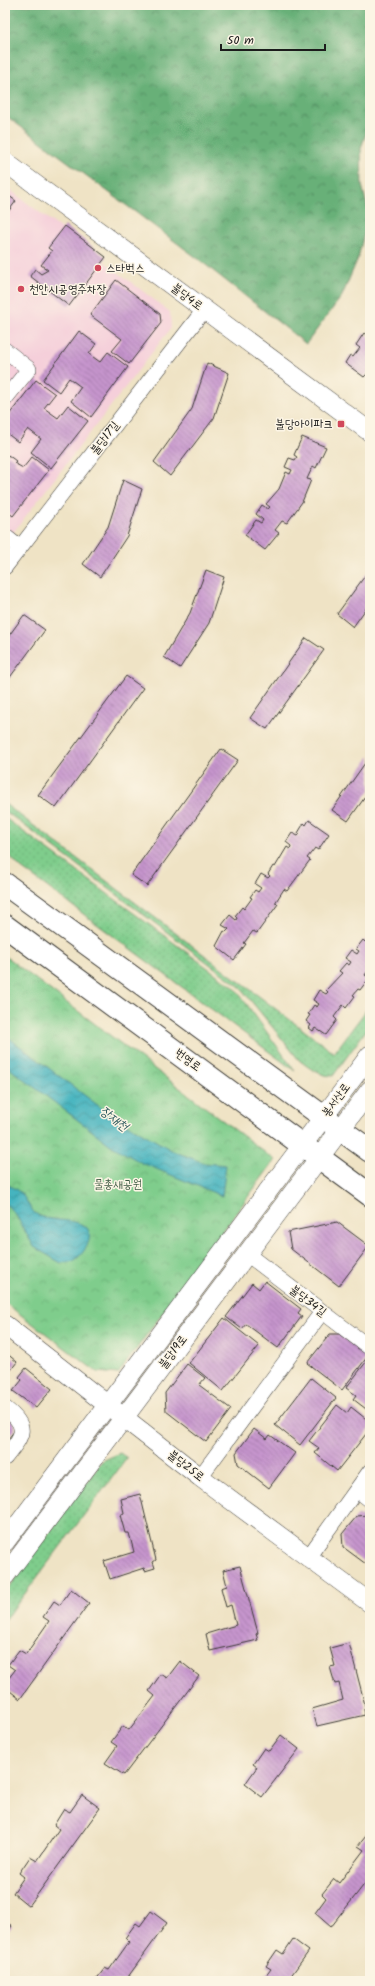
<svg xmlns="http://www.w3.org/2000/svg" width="375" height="1986" viewBox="0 0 375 1986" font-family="Kalam,'Poor Story',sans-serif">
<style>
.built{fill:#f5cfda}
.grass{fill:url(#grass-dots);stroke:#4e7454}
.forest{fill:url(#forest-crowns);stroke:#42664a}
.park{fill:url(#park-crowns);stroke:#4e7454}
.water{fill:url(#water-waves);stroke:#30686e}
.building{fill:url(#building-back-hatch)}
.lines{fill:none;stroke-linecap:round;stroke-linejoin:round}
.minor-casing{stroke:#3c3a35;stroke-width:16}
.tertiary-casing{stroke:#3c3a35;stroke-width:20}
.secondary-casing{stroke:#3c3a35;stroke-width:24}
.minor{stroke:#fff;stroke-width:15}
.tertiary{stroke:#fff;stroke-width:19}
.secondary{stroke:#fff;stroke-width:22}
.poi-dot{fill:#d1495b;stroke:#fcf5e5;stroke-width:1.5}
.labels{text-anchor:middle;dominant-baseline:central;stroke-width:3;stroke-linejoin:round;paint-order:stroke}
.poi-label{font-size:12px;fill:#1c1c1c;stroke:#fcf5e5;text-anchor:start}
.street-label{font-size:12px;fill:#1c1c1c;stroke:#fcf5e5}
.park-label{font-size:12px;fill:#3f5a43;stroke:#fcf5e5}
.water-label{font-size:13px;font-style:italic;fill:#2c595d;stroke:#fcf5e5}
</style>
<defs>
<pattern id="grass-dots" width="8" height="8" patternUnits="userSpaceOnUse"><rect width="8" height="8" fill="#7fcd8c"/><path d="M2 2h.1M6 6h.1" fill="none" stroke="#6daf78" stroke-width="1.8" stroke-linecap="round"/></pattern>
<pattern id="forest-crowns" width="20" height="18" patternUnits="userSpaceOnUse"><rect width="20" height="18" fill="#67b078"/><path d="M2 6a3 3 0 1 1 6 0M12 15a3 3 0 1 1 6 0" fill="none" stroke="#548e62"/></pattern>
<pattern id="park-crowns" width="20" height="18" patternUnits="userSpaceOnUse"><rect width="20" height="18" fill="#7fcd8c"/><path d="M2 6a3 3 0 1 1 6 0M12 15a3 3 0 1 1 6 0" fill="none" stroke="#6daf78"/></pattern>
<pattern id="water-waves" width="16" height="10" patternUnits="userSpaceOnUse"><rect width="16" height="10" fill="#45b4bf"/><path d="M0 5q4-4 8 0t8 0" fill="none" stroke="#39929a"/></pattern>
<pattern id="building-back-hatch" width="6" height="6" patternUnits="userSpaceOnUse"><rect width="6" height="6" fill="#c694cd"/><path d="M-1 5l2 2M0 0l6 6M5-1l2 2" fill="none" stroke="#a078a6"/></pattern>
</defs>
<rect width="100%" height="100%" fill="#fcf5e5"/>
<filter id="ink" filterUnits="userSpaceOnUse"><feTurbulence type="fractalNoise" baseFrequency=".025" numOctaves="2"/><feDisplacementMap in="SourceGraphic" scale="8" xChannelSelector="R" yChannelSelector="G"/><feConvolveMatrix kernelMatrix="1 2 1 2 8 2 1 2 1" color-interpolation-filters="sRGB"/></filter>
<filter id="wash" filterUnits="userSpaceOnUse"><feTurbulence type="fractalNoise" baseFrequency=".012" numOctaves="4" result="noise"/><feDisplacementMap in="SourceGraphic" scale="16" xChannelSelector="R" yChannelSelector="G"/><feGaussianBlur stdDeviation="0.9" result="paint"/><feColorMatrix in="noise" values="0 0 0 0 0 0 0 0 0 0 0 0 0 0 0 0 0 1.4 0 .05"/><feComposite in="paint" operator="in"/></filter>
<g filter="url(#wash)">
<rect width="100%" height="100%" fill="#efe3c5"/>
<path class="built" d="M5 186 170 312 171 328 5 543Z"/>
<path class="grass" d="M5 804 334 1053 370 1005V1025L333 1076C320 1076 309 1068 299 1060L239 986 5 811Z
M5 818 235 988 295 1071 20 867 5 851Z
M120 1453 127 1458 5 1620V1593L102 1461Z"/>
<path class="forest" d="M5 5H370V122L361 148 362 185 369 214 358 258 342 296 306 344 197 258 5 115Z"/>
<path class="park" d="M5 956 275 1160 118 1374 97 1372 5 1303Z"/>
<path class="water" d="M5 1035 108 1113 173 1151 204 1163 226 1165 222 1196 142 1163 112 1146 5 1065Z
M5 1183C10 1186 16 1189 21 1193 27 1200 30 1211 38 1215 52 1223 73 1217 86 1227 96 1236 83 1256 73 1261 70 1262 65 1262 61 1263L34 1247 16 1215 5 1203Z"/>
<g id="blocks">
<path class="building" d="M5 193 16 201 5 216Z
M65 226 106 257 69 306 30 276 35 269 41 274 48 270 41 265 52 251 48 248Z
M116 280 160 314 161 323 129 364 112 351 122 339 90 315Z
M79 331 96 344 89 354 100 362 108 352 128 367 91 417 71 401 81 387 69 378 59 392 43 380Z
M364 333 369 337 370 335V371L364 377 345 363 350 355 353 357 360 348 356 345Z
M207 363 229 373 214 418 170 476 154 462 192 409Z
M36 380 55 394 44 408 58 418 68 405 88 421 51 468 31 452 41 439 28 429 18 442 5 432V420Z
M302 437 326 447 316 468 313 466 307 479 311 480 302 502 287 523 282 521 275 530 279 533 265 550 245 535 256 520 261 523 263 520 256 514 262 505 268 509 270 507 266 504 279 489 286 472 290 474 292 470 285 467 289 458 295 460 297 457 294 455Z
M5 455 7 457 8 455 16 461 14 463 23 468 32 457 49 470 13 516 5 510Z
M123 480 142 489 127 536 100 577 83 564 108 527Z
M370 569V603L353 627 337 614Z
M206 570 224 577 209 623 180 668 164 657 190 613Z
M24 615 45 630 5 684V641Z
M306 638 324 650 267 729 250 718Z
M126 676 143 688 56 808 38 795Z
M221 749 238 760 147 886 131 875Z
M370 756V790L348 821 332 810Z
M309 820 329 834 318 850 315 848 307 858 310 860 287 891 284 889 275 903 278 904 257 933 253 931 244 943 246 944 234 960 216 946 224 931 226 932 229 929 222 925 230 915 236 920 237 918 235 916 242 907 244 909 252 898 250 897 255 890 258 892 261 888 255 884 261 874 268 878 270 876 268 874 273 866 275 867 287 847 290 849 291 846 286 842 292 833 298 836 300 834 298 833 304 823 306 825Z
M370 935V968L365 975 369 978 360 990 358 989 353 995 355 996 346 1008 343 1005 334 1017 337 1020 326 1035 315 1028 313 1031 309 1028 311 1025 306 1021 310 1015 308 1014 314 1005 317 1007 319 1004 313 1000 319 990 326 994 328 992 326 990 342 973 339 971 346 963 349 965 351 962 345 958 351 950 357 954 359 951 356 949 363 940 365 942Z
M337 1222 369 1246 339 1286 291 1249 288 1232Z
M265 1281 301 1309 298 1313 302 1316 278 1348 246 1324 242 1329 226 1317 252 1283 259 1289Z
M224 1318 259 1346 223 1391 189 1363Z
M330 1334H339L368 1356 342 1390 307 1363Z
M5 1352 17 1362 7 1375 5 1374Z
M370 1357V1412L353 1399 356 1395 346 1388Z
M187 1364 205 1378 199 1385 231 1409 206 1442 166 1411 165 1393Z
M26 1368 52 1389 36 1408 13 1391 22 1380 19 1377Z
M311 1378 336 1398 300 1445 275 1425Z
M337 1405 347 1413 351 1407 370 1422V1429L337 1471 315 1453 319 1448 309 1441Z
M5 1415 14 1422 15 1430 5 1443Z
M254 1429 267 1439 270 1435 295 1453 269 1488 238 1464 236 1453Z
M140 1494 156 1560 153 1562 155 1568 145 1571 144 1568 110 1579 104 1561 134 1552 129 1533H125L120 1515 124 1513 121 1499Z
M368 1515 370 1516V1567L343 1547 342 1534 357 1516Z
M240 1566 258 1633 256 1634 258 1640 210 1651 206 1634 236 1625 231 1605 226 1607 221 1588 227 1586 223 1570Z
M71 1589 89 1603 20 1699 5 1687V1683L15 1670 8 1665 19 1650 26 1654 49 1621 43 1617 54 1601 60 1605Z
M349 1643 366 1709H364L365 1715 317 1726 312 1709 343 1700 339 1683 335 1684 330 1667 335 1666 330 1648Z
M180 1661 199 1676 124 1775 105 1763 117 1746 111 1742 123 1726 129 1730 155 1696 149 1691 161 1674 167 1678Z
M281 1735 299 1749 262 1797 245 1784 257 1767 253 1764 264 1748 269 1751Z
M82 1795 100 1808 29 1906 13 1893 24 1877 19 1873 30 1857 37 1861 59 1829 54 1825 64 1809 70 1812Z
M370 1831V1877L331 1927 315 1913 326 1898 322 1894 334 1879 339 1883 364 1850 358 1846Z
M151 1911 167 1923 125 1981H95L105 1968 109 1970 129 1942 125 1938 136 1923 140 1926Z
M5 1921 12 1926 5 1935Z
M293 1939 309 1951 287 1981H262L271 1969 266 1966 277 1950 283 1954Z"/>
</g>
</g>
<g filter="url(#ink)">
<use href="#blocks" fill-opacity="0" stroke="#3c3a35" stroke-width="1"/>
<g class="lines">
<defs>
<path id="minor" d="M5 350 29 369 5 399
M5 536 20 548
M5 567 204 310
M247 1254 370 1348
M5 1408C31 1428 22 1436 5 1458
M200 1477 322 1312
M357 1490 370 1500
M309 1556 370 1471"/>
<path id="tertiary" d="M5 162 370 432
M5 1325 200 1477 370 1603
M5 1542 370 1055
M5 1576 370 1090"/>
<path id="secondary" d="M5 884 370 1151
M5 926 370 1195"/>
</defs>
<use href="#minor" class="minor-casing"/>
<use href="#tertiary" class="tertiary-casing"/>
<use href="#secondary" class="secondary-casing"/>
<use href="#minor" class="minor"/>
<use href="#tertiary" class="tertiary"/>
<use href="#secondary" class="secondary"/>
</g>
</g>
<g class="poi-dot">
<circle cx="98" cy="268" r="4"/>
<circle cx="21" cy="289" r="4"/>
<rect x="337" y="420" width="8" height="8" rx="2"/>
</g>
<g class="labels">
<g class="poi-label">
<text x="106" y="268">스타벅스</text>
<text x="29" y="289">천안시공영주차장</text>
<text x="333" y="424" text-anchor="end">불당아이파크</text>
</g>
<g class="street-label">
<text transform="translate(187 297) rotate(37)">불당4로</text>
<text transform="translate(105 438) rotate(-52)">불당17길</text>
<text transform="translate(188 1060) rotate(36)">번영로</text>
<text transform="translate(336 1100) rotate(-53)">봉서산로</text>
<text transform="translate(308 1301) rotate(37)">불당34길</text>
<text transform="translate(173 1352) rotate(-53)">불당19로</text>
<text transform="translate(186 1466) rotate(38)">불당25로</text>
</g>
<g class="park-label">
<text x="118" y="1184">물총새공원</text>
</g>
<g class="water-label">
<text transform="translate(114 1119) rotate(37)">장재천</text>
</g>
</g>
<rect width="375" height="1986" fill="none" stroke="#fcf5e5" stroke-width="20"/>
<path d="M221 44v6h104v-6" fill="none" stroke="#1c1c1c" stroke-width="2"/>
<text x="227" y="44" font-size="12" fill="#1c1c1c" stroke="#fcf5e5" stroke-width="3" paint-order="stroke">50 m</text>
</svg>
